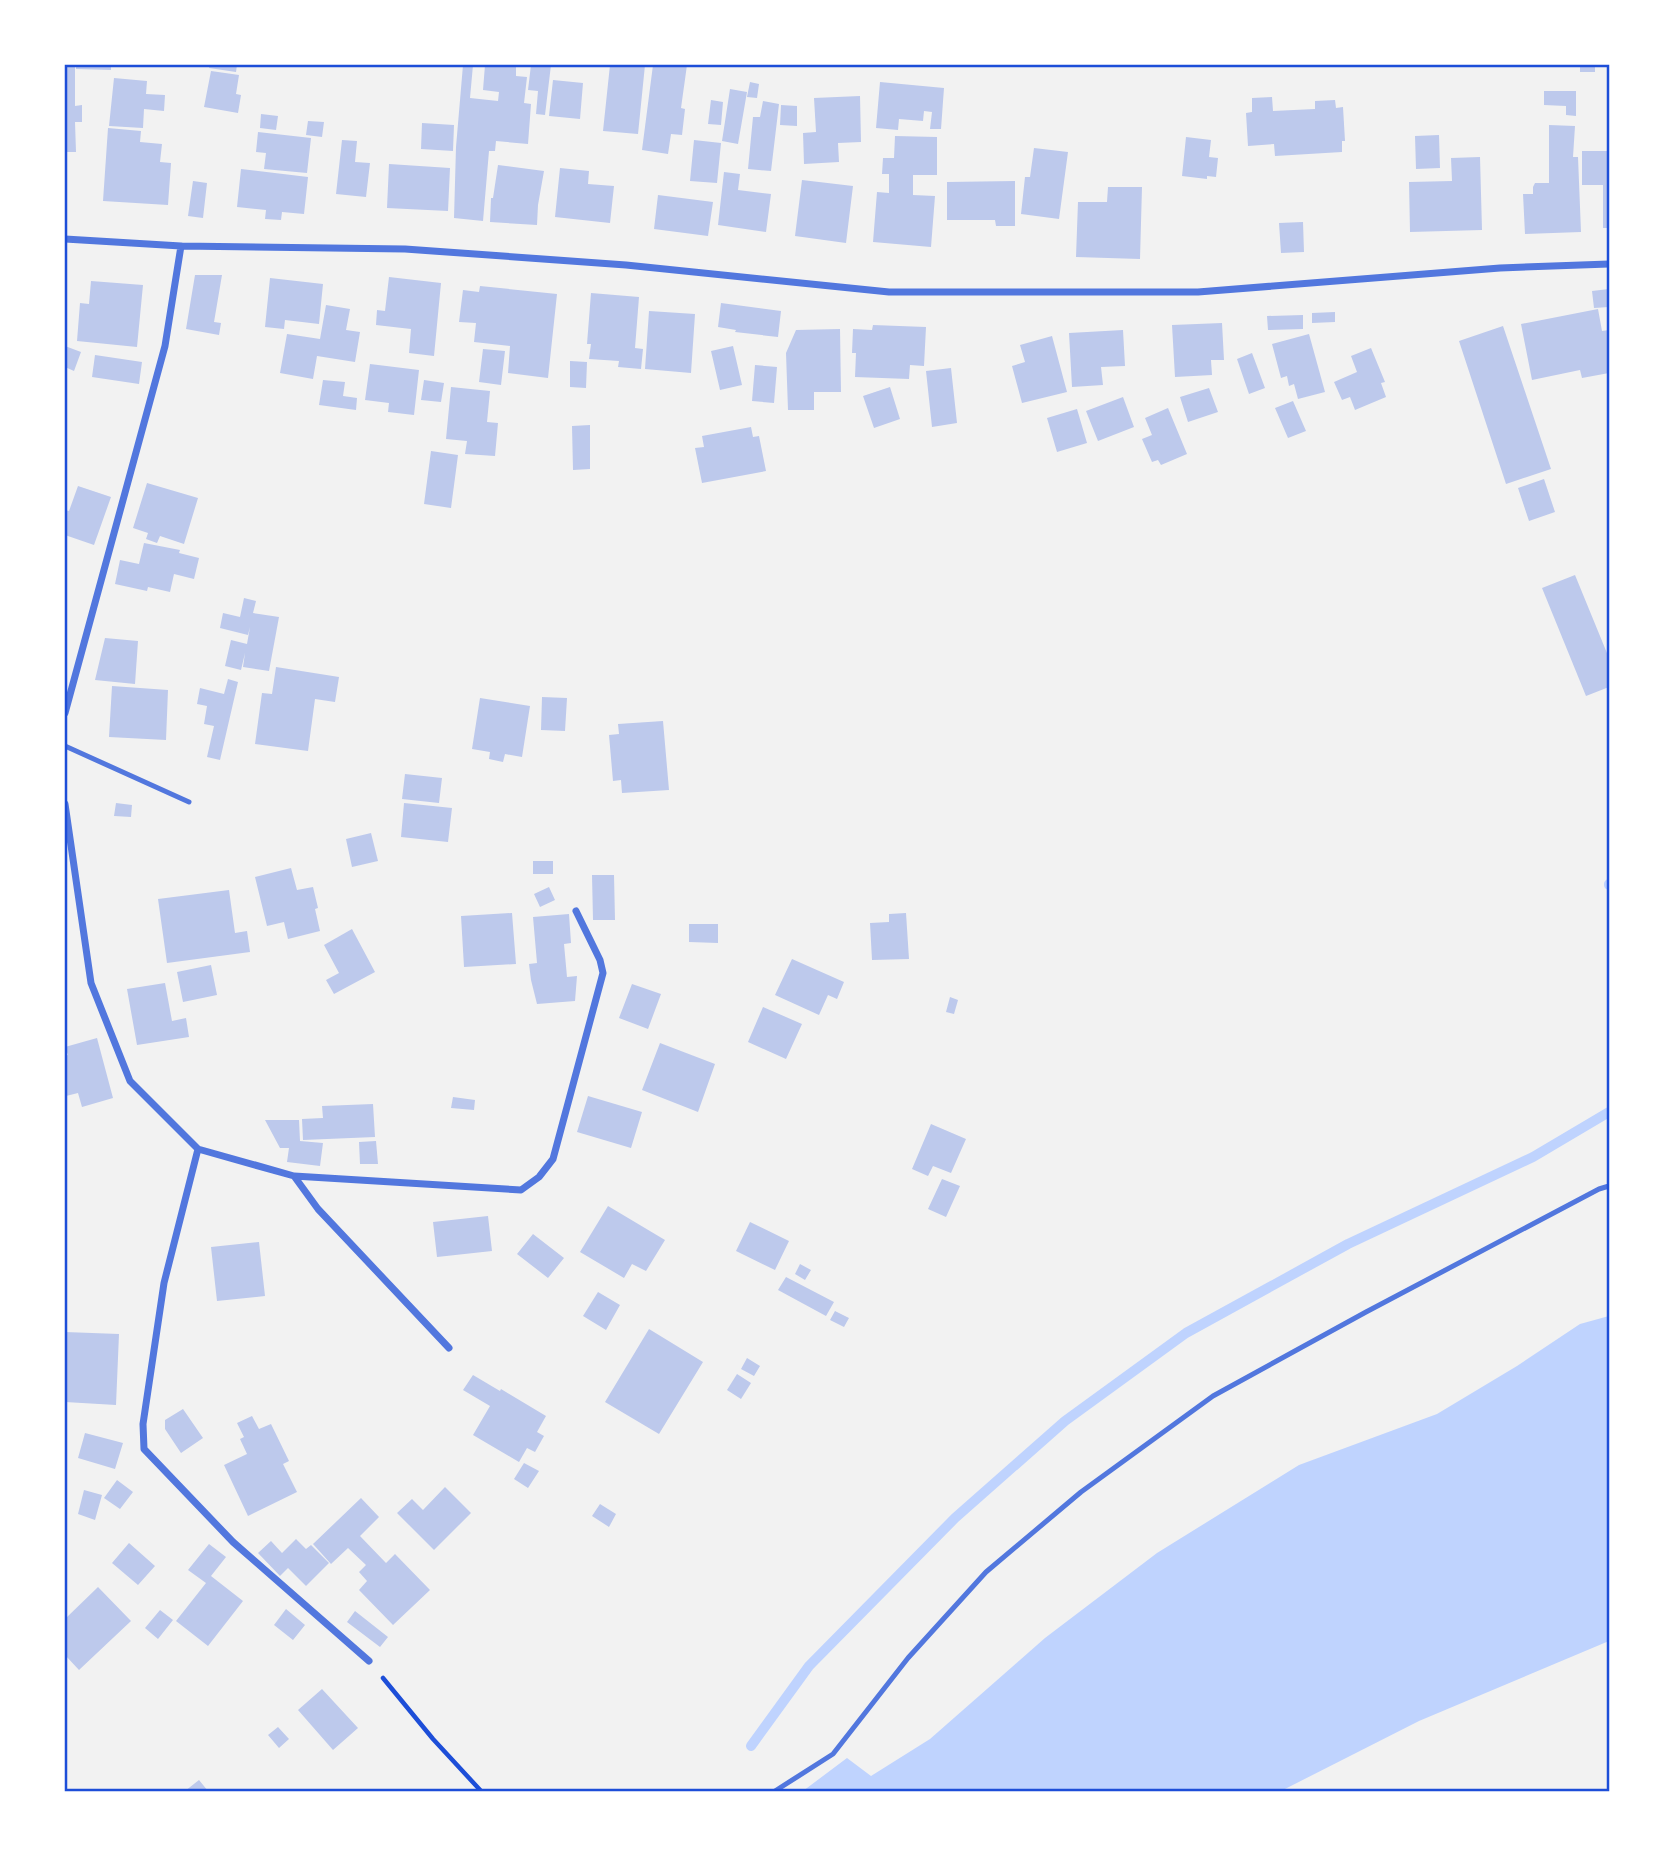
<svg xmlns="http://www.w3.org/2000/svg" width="1674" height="1856" viewBox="0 0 1674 1856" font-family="Commissioner,sans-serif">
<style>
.water{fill:#bfd3fe}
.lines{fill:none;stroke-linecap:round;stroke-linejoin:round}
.stream{stroke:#bfd3fe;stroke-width:10}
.building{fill:#bdc9ec}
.path{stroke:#1d4ed8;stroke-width:4.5}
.service{stroke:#5277de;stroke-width:5}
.minor{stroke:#5277de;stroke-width:7}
.neatline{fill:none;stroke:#1d4ed8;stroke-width:2.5}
</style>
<rect width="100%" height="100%" fill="#f2f2f2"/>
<path class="water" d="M1609 1316V1641L1419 1721 1281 1791H803L847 1758 871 1776 930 1739 1045 1638 1157 1553 1299 1465 1437 1414 1517 1366 1580 1324Z"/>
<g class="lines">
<path class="stream" d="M1609 884V885
M751 1746 809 1666 955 1518 1065 1421 1186 1333 1348 1244 1533 1157 1609 1112"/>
</g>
<path class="building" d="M65 65H75V106L82 105V122H75L76 152H65Z
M76 65H111V70L76 69Z
M210 65H237L236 72 209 68Z
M463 65H473L470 98 498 101 499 92 483 90 485 65H516V76L527 77 524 103 531 104 528 144 496 141 495 151H489L483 221 454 218 456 147Z
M531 65H551L545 115 536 114 538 91 528 90Z
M610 65H645L638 134 603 131Z
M653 65H687L681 108 685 109 682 135 671 134 668 154 642 150Z
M1580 65H1595V72H1580Z
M211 71 239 75 236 94 241 95 238 113 204 107Z
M114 78 147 81 146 94 165 95 164 111 144 109 143 128 109 126Z
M553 80 583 83 580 119 549 116Z
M750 82 759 84 757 98 747 97Z
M880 82 944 88 941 129H930L932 112 924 111 923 121 899 119 898 130 876 128Z
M730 89 747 92 738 144 722 141Z
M1544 91H1576V116L1566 115V106L1544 105Z
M860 96 861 142 838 143 839 162 804 164 803 133 816 132 814 98Z
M1272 97 1273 111 1315 109V101L1335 100 1336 108 1343 107 1345 141H1342V152L1275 156 1274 144 1248 146 1246 113 1252 112V98Z
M711 100 723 102 721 125 708 124Z
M763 101 779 104 771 171 748 169 753 117H760Z
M781 105 797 106V126L780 125Z
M261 114 278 116 276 130 260 128Z
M308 121 324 122 322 137 306 135Z
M422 123 454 125 453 151 421 149Z
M1549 125 1575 126 1573 157H1578L1581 232 1525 234 1523 194H1533V187L1535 183H1549Z
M108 128 141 131 140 142 162 144 160 162 171 163 168 205 103 201Z
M258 132 311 138 307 173 264 169 266 153 256 152Z
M1439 135 1440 168 1416 169 1415 136Z
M895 136 937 137V175H913V195L935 196 931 247 873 242 877 192 889 193V174H882L883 158H894Z
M1186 137 1211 140 1209 157 1218 158 1216 177 1207 176V179L1182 176Z
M342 140 357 141 355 162 370 163 366 197 336 194Z
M694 140 721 143 717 183 690 181Z
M1034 148 1068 152 1059 219 1021 214 1025 177H1030Z
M1582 151H1609V228H1603V185H1582Z
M1480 157 1482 230 1410 232 1409 182 1452 181 1451 158Z
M389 164 450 168 448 211 387 208Z
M498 165 544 171 538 205 537 225 490 222 491 198H493Z
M560 168 589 171 588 184 614 186 610 223 555 217Z
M241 169 308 177 304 214 282 212 281 220 265 219 266 210 237 207Z
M724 172 740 174 738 190 771 194 766 232 718 225Z
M802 180 853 186 846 243 795 236Z
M193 181 207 183 203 218 188 216Z
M1015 181V226H996L995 220H947V182Z
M1108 187H1142L1140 259 1076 257 1078 202H1107Z
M658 195 713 202 708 236 654 229Z
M1303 222 1304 252 1281 253 1279 223Z
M195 275H222L214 322 221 323 219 335 186 329Z
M389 277 441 283 434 356 409 353 411 329 376 325 377 310 385 311Z
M270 278 323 284 319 324 285 320 284 329 265 327Z
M91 281 143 285 137 347 77 341 80 303 89 304Z
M480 286 557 294 548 378 508 373 510 346 474 342 476 323 459 322 463 290 479 292Z
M1609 289V307L1594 308 1592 291Z
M591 293 639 297 635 348 643 349 641 369 618 367 619 361 589 359 591 344H587Z
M721 303 781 311 778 337 735 332 736 330 718 327Z
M326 305 350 309 346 330 360 332 355 362 317 356 313 379 280 373 287 334 320 339Z
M1598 309 1602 331 1609 330V373L1582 378 1580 370 1532 380 1521 324Z
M649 311 695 314 691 373 645 369Z
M1335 312V322L1312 323V313Z
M1303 315V329L1268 330 1267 316Z
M1222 323 1224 360H1211L1212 375 1175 377 1172 325Z
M873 325 926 327 924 366 910 365 909 379 855 377 856 353H852L853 329 872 330Z
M1503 326 1551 469 1506 484 1459 341Z
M840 329 841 392H814V410H788L786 353 796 330Z
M1123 330 1125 366 1101 367 1103 385 1072 387 1069 333Z
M1309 334 1325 392 1298 399 1294 384 1289 386 1287 376 1281 378 1272 344Z
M1052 336 1067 392 1022 403 1012 366 1025 362 1020 345Z
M65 346 81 352 74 371 65 367Z
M733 346 742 385 720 390 711 351Z
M1371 348 1385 382 1381 383 1386 397 1355 410 1350 397 1342 400 1334 382 1357 372 1351 356Z
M483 349 505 351 501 385 479 382Z
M1252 353 1265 388 1249 394 1237 359Z
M95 355 142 362 139 384 92 377Z
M570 361 587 362 586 388 570 387Z
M370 364 419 370 414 415 388 412 389 403 365 400Z
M755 365 777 367 774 403 752 401Z
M951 368 957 423 932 427 926 371Z
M323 380 345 382 343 396 357 398 356 410 319 405Z
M424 380 444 383 441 402 421 400Z
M451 387 490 391 487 422 498 423 495 456 465 454 467 441 446 439Z
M890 387 900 419 874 428 863 396Z
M1209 388 1218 412 1188 422 1180 397Z
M1123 397 1134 427 1098 441 1086 411Z
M1293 401 1306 431 1288 438 1275 408Z
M1168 408 1187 454 1161 465 1158 460 1152 462 1142 439 1152 435 1145 418Z
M1077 409 1087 443 1057 452 1047 418Z
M590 425V469L573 470 572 426Z
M751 427 753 437 759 436 766 471 702 483 695 448 704 447 702 436Z
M431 451 458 455 451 508 424 504Z
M1544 479 1555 512 1529 521 1518 488Z
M147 483 198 498 184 544 160 536 157 543 146 539 148 533 133 528Z
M78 486 111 497 94 545 65 535V510L69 511Z
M144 543 180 550 179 553 199 558 194 579 174 574 170 592 148 587 147 591 115 584 120 560 139 564Z
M1575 575 1609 658V687L1586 696 1542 588Z
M244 598 256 601 253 613 279 617 269 671 243 667 245 653 241 670 225 666 231 640 247 644 250 627 248 635 220 628 223 613 240 617Z
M105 638 138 641 135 684 95 680Z
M276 667 339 677 335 702 315 699 308 751 255 744 262 693 272 694Z
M228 679 238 682 220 760 207 757 214 726 204 724 207 706 197 704 200 688 224 694Z
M112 686 168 690 166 740 109 737Z
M542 697 567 698 565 731 541 730Z
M480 698 530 706 522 757 505 754 503 762 489 759 490 752 472 749Z
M663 721 669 790 622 793 621 780 613 781 609 735 619 734 618 724Z
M405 774 442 778 439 803 402 799Z
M116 803 132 805 131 817 114 816Z
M404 803 452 808 448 842 401 837Z
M371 833 378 861 352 867 346 839Z
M533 861H553V874H533Z
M291 868 297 890 313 887 318 908 315 909 320 931 288 939 284 922 267 926 255 877Z
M592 875H614L615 920H593Z
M549 887 555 900 540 907 534 894Z
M229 890 235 933 247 931 250 952 167 963 158 899Z
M512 913 516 964 464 967 461 916Z
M906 913 909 959 872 960 870 923 889 922V914Z
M569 914 571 943 564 944 567 977 577 976 575 1001 537 1004 531 980 529 964 537 963 533 917Z
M689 924H718V943L689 942Z
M352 929 375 972 334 994 326 980 339 973 324 945Z
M792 959 844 982 837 999 828 995 819 1015 775 995Z
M211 965 217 995 183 1002 177 972Z
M165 983 172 1021 186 1018 189 1037 137 1045 127 989Z
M632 984 661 994 648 1029 619 1018Z
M950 997 958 1000 954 1014 946 1012Z
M763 1007 802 1024 786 1059 748 1042Z
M97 1038 113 1098 82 1107 78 1093 66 1096 65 1090V1056L68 1055 65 1047Z
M660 1043 715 1064 698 1112 642 1090Z
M588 1096 642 1112 631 1148 577 1132Z
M453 1097 475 1100 474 1110 451 1108Z
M373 1104 375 1137 303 1140 302 1119 323 1118 322 1106Z
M265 1120H299L300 1141 323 1143 320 1166 287 1162 289 1148H280Z
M931 1124 966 1139 951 1173 933 1166 928 1176 912 1169Z
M376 1141 378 1164H360L359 1142Z
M942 1179 960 1186 946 1217 928 1209Z
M608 1206 665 1240 646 1271 632 1264 624 1278 580 1252Z
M488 1216 492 1251 437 1257 433 1222Z
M750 1222 789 1241 775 1270 736 1251Z
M533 1234 564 1258 548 1278 517 1254Z
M259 1242 265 1296 217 1301 211 1247Z
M800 1264 811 1270 805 1280 795 1274Z
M786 1277 834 1302 826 1316 778 1290Z
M598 1292 620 1305 606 1330 583 1316Z
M835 1311 849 1318 844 1327 830 1320Z
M649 1329 703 1362 659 1434 605 1402Z
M65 1332 119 1334 116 1405 65 1402Z
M747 1358 760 1366 754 1376 741 1369Z
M737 1374 751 1383 741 1399 727 1390Z
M473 1375 500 1391 501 1389 546 1416 537 1432 544 1436 535 1452 527 1448 519 1462 473 1435 490 1406 463 1390Z
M183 1409 203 1438 181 1453 165 1429V1420Z
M252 1416 259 1429 271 1424 289 1461 283 1464 297 1492 248 1516 224 1465 247 1454 240 1439 244 1437 237 1423Z
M85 1433 123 1443 115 1469 78 1458Z
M524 1463 539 1471 528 1488 514 1479Z
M117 1480 133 1492 120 1509 104 1498Z
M445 1487 471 1513 434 1550 397 1513 412 1499 423 1510Z
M84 1490 102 1495 95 1520 78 1514Z
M361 1498 379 1517 360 1536 386 1563 395 1554 430 1590 393 1625 359 1590 367 1581 359 1572 366 1565 348 1548 331 1564 313 1544Z
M600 1504 616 1514 609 1527 592 1516Z
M296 1539 306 1549 311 1545 329 1563 306 1586 288 1568 280 1576 258 1553 271 1541 282 1553Z
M129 1543 155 1566 138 1585 112 1563Z
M209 1544 226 1557 211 1576 243 1601 208 1646 176 1621 206 1583 188 1570Z
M98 1587 131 1621 79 1670 65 1655V1619Z
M286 1609 305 1625 293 1640 274 1625Z
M160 1610 173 1620 158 1639 145 1628Z
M355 1611 388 1637 380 1647 347 1622Z
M322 1689 358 1728 333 1750 298 1710Z
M278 1727 289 1739 279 1748 268 1735Z
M199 1780 208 1791H185Z"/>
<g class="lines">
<path class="path" d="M383 1678 433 1739 481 1791"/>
<path class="service" d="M65 746 189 802
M775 1791 833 1754 908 1658 986 1572 1081 1492 1213 1396 1366 1312 1599 1189 1609 1186"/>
<path class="minor" d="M65 239 181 246 405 249 626 265 889 292H1198L1500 268 1609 264
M65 713 165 346 181 246
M65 804 91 983 130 1081 198 1149 294 1176 318 1209 449 1348
M198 1149 164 1283 143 1424 144 1449 233 1542 369 1661
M294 1176 521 1190 539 1177 553 1159 603 973 600 960 576 911"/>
</g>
<rect width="1674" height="1856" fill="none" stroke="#ffffff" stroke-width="133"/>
<rect x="66" y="66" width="1542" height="1724" class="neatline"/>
</svg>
